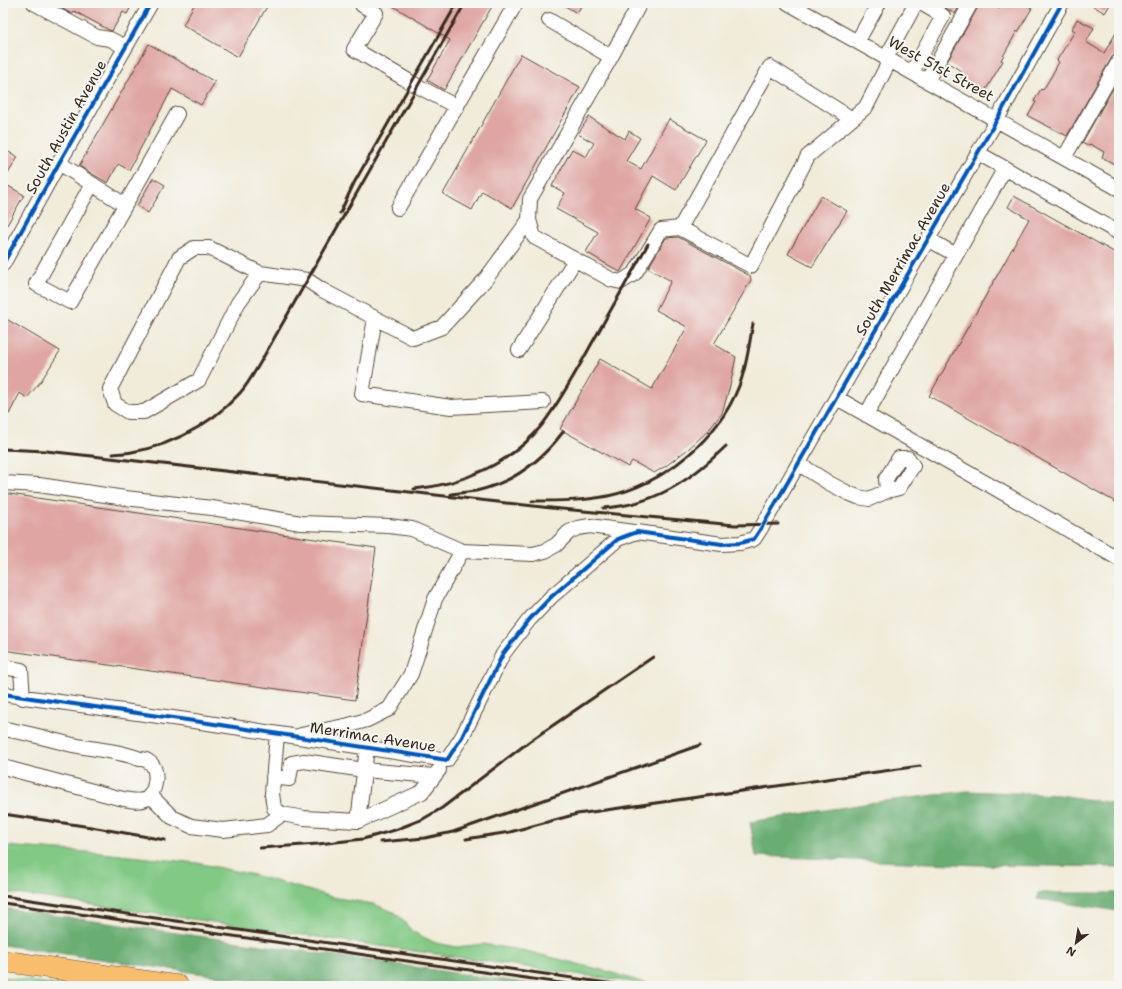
<svg xmlns="http://www.w3.org/2000/svg" width="1122" height="989" viewBox="0 0 1122 989" font-family="'Shantell Sans',sans-serif">
<style>
.green{fill:#82c985;stroke:#5e7a52}
.forest{fill:#69ad72;stroke:#526c48}
.building{fill:#dfa5a2}
.lines{fill:none;stroke-linecap:round;stroke-linejoin:round}
.minor-casing{stroke:#56473a;stroke-width:16}
.highway-casing{stroke:#56473a;stroke-width:22}
.minor{stroke:#fff;stroke-width:14}
.highway{stroke:#f9be6d;stroke-width:21}
.rail{stroke:#3b2a1e;stroke-width:3}
.cycleway-casing{stroke:#f6f6f2;stroke-width:6}
.cycleway{stroke:#0057b8;stroke-width:4}
.labels{text-anchor:middle;dominant-baseline:central;stroke-width:4;stroke-linejoin:round;paint-order:stroke}
.street-label{font-size:15px;fill:#3b2a1e;stroke:#f6f6f2}
</style>
<rect width="100%" height="100%" fill="#f6f6f2"/>
<filter id="ink" filterUnits="userSpaceOnUse"><feTurbulence type="fractalNoise" baseFrequency=".025" numOctaves="2"/><feDisplacementMap in="SourceGraphic" scale="8" xChannelSelector="R" yChannelSelector="G"/><feConvolveMatrix kernelMatrix="1 2 1 2 8 2 1 2 1" color-interpolation-filters="sRGB"/></filter>
<filter id="wash" filterUnits="userSpaceOnUse"><feTurbulence type="fractalNoise" baseFrequency=".012" numOctaves="4" result="noise"/><feDisplacementMap in="SourceGraphic" scale="16" xChannelSelector="R" yChannelSelector="G"/><feGaussianBlur stdDeviation="0.9" result="paint"/><feColorMatrix in="noise" values="0 0 0 0 0 0 0 0 0 0 0 0 0 0 0 0 0 1.4 0 .05"/><feComposite in="paint" operator="in"/></filter>
<g filter="url(#wash)">
<rect width="100%" height="100%" fill="#f1ecda"/>
<path class="green" d="M3 846 101 853 197 863 254 875 332 897 373 904 396 913 413 932 436 943 457 947 483 944 526 951 606 971 652 985 3 892Z
M3 977 64 986H3Z"/>
<path class="forest" d="M968 791 1059 795 1119 804V867L979 865 756 856 750 822 877 802Z
M1038 893H1119V911L1037 899Z
M3 908 545 986H287L3 945Z"/>
<g id="blocks">
<path class="building" d="M52 3H133L127 14 123 12 112 31 109 30 74 11 72 14Z
M195 3H269L238 57 183 25Z
M388 3H494L444 90 427 80 450 40Z
M560 3H583L577 13Z
M938 3H961L955 14Z
M979 3H989L999 9 1002 3H1033L1030 8H1032L1018 32 1017 31 1001 60 1003 61 985 91 958 76 961 71 947 62 978 7Z
M1088 3H1111L1105 13Z
M1077 19 1094 28 1086 42 1104 53 1119 28V52L1112 57 1067 136 1028 116 1036 102 1034 101 1041 89 1043 90 1052 75 1059 62 1057 60 1075 31 1072 29Z
M149 44 215 82 201 105 172 89 129 170 118 164 108 183 79 166Z
M521 54 580 87 512 208 482 191 472 210 443 194Z
M1119 78V167L1102 157 1104 152 1090 144 1088 146 1082 143Z
M589 117 625 139 629 131 640 138 626 161 641 169 669 119 706 140 676 190 653 176 635 209 651 218 620 272 586 252 598 232 556 209 565 193 552 186 572 149 586 157 594 143 578 134Z
M3 149 18 157 3 182Z
M153 178 165 185 148 213 137 206Z
M3 183 24 195 3 232Z
M821 196 847 211 812 267 788 254Z
M1014 196 1119 255V504L929 396 1029 219 1008 207Z
M678 237 750 276 751 280 714 344 736 357 730 386 722 413 708 431 688 449 666 466 654 473 632 461 628 467 560 429 600 359 652 389 687 327 656 310 671 281 648 268 666 238Z
M3 317 60 351 41 381 27 398 20 393 9 414 3 411Z
M3 493 376 548 355 700 3 650Z"/>
</g>
</g>
<g filter="url(#ink)">
<use href="#blocks" fill-opacity="0" stroke="#56473a" stroke-width="1"/>
<g class="lines">
<defs>
<path id="minor" d="M34 3 97 37 110 39 125 47
M363 3 362 5 376 13 354 49 412 83 457 107
M640 3 611 57 530 199 529 220 534 237 612 280 621 282 635 273 661 230 680 228
M788 3 1119 189
M549 20 611 57
M857 42 879 3
M886 58 916 3
M912 72 943 16 921 3
M927 81 971 3
M852 119 770 67 680 228 751 266 808 156 866 107 890 60
M978 153 1119 233
M1064 158 1119 61
M59 163 125 205
M92 184 36 284 70 302 177 114
M398 208 516 3
M928 239 956 255
M3 264 59 163 151 3
M260 273 238 303 199 380 144 412H128L115 404 110 389 179 258 194 248H209L260 273 307 280 322 290 413 338 442 327 485 280 529 220
M375 318 362 394 451 407 543 402
M519 350 575 260
M837 398 1119 559
M866 415 1005 168
M799 464 829 483 848 493 858 497 869 499 887 491 899 488 913 466 908 458
M3 483 39 485 125 498 212 508 301 523 389 526 412 529 462 551 533 554 545 551 556 545 569 532 578 528 590 526 633 532
M887 491 886 479 899 458H908
M3 667 21 670 23 698
M3 694 208 723 447 760 462 737 503 654 529 620 551 597 618 539 637 532 722 544 740 543 754 539 763 525 991 130 1062 3
M3 729C28 732 53 741 78 746 99 750 120 751 140 759 143 759 147 760 149 762 160 768 156 794 146 799 138 803 124 799 115 797L3 767
M277 734 272 794 274 808 282 814 304 818 358 821 367 748
M301 735 349 725 367 720 389 709 411 674 435 599 462 551
M273 777 289 779 292 763 304 761 364 770 434 776
M150 795 172 817 191 826 223 830 267 825 282 814
M358 821 422 792 439 770"/>
<path id="highway" d="M3 961 178 986"/>
</defs>
<use href="#minor" class="minor-casing"/>
<use href="#highway" class="highway-casing"/>
<use href="#minor" class="minor"/>
<use href="#highway" class="highway"/>
<path class="rail" d="M340 213 354 183 456 5
M3 449 46 451 110 458 551 508 735 525 778 524
M113 454C160 452 208 428 240 393 248 384 254 373 260 363L465 3
M414 489C461 485 512 463 542 425 561 400 576 372 591 345 610 311 629 278 648 244
M451 494C459 493 468 492 476 491 513 483 541 461 563 432
M532 501C558 501 583 501 608 496 664 484 718 439 739 386 747 366 749 344 753 324
M603 508C654 505 690 481 726 446
M3 814 91 827 165 840
M466 839 510 832 577 814 920 766
M380 842 425 838 453 832 700 745
M260 848 318 844 363 839 395 830 423 819 442 808 530 741 653 657
M3 896 628 986
M3 903 582 986"/>
<defs>
<path id="cycleway" d="M3 264 59 163 151 3
M3 694 208 723 447 760 462 737 503 654 529 620 551 597 618 539 637 532 722 544 740 543 754 539 763 525 991 130 1062 3"/>
</defs>
<use href="#cycleway" class="cycleway-casing"/>
<use href="#cycleway" class="cycleway"/>
</g>
</g>
<g class="labels">
<g class="street-label">
<text transform="translate(941 69) rotate(29)">West 51st Street</text>
<text transform="translate(66 127) rotate(-61)">South Austin Avenue</text>
<text transform="translate(903 259) rotate(-60)">South Merrimac Avenue</text>
<text transform="translate(373 737) rotate(9)">Merrimac Avenue</text>
</g>
</g>
<rect width="1122" height="989" fill="none" stroke="#f6f6f2" stroke-width="16"/>
<g transform="translate(1076 943) rotate(211)" stroke="#f6f6f2" stroke-width="3" paint-order="stroke">
<path d="M0-3L7 15L0 10L-7 15Z" fill="#3b2a1e"/>
<text y="-6" font-size="11" font-weight="bold" text-anchor="middle" fill="#3b2a1e">N</text>
</g>
</svg>
